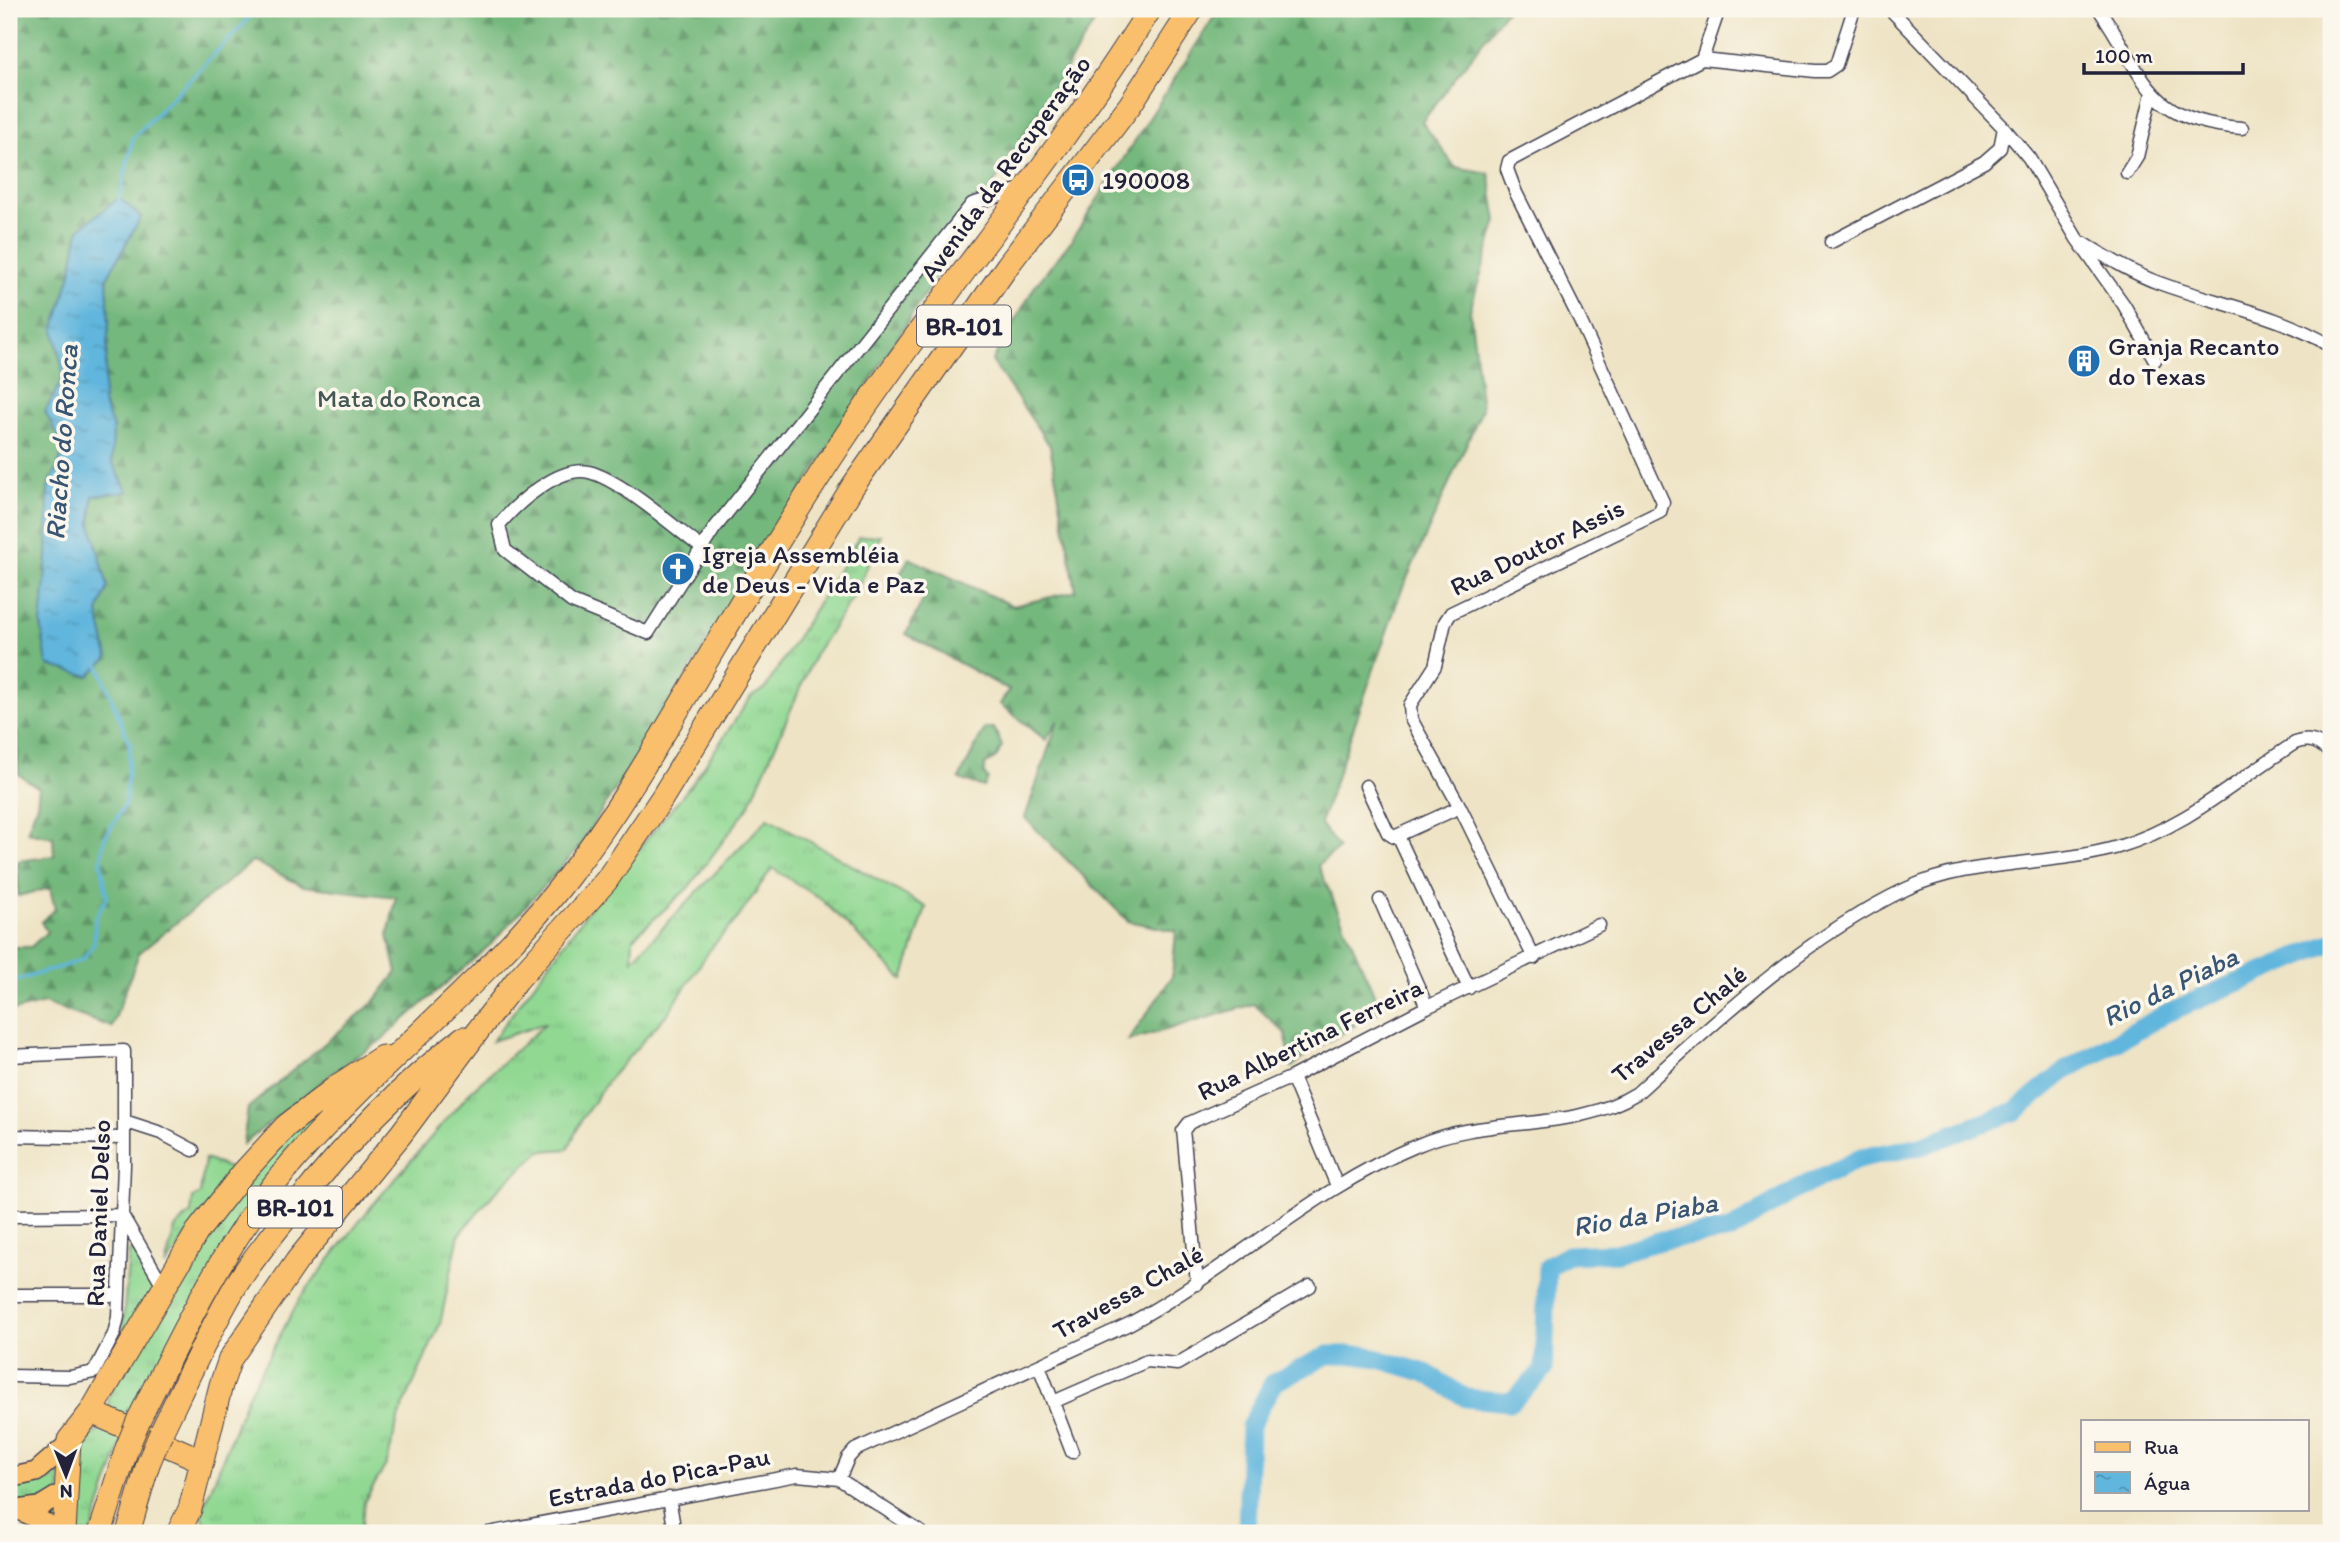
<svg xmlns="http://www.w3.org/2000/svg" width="2340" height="1542" viewBox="0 0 2340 1542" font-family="Itim,sans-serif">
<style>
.grass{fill:url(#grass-tufts);stroke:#5a7d67;stroke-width:2}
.forest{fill:url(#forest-firs);stroke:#4b6d5c;stroke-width:2}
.water{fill:url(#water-ripples);stroke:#416c8c;stroke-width:2}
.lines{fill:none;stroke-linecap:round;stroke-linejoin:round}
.stream{stroke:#60b6dd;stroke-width:3.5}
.river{stroke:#60b6dd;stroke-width:19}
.street-casing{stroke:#413f50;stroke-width:15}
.primary-casing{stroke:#413f50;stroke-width:22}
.highway-casing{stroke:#413f50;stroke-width:25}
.street{stroke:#fff;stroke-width:12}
.primary{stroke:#f9bf6d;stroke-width:19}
.highway{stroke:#f9bf6d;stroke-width:23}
.highway-bridge-casing{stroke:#413f50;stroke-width:25;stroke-linecap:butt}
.highway-bridge{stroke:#f9bf6d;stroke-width:23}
.labels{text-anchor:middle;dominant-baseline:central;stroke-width:7;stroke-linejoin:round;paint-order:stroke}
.shield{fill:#fbf7ec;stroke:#636270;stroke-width:2}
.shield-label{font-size:24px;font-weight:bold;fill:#22223b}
.street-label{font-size:26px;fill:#22223b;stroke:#fbf7ec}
.poi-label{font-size:26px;fill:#22223b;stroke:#fbf7ec;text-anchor:start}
.park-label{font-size:26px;fill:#435955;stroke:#fbf7ec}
.water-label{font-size:28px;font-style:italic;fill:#385674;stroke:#fbf7ec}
</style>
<defs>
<pattern id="grass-tufts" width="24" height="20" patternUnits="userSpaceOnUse" patternTransform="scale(1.75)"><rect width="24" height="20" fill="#91d893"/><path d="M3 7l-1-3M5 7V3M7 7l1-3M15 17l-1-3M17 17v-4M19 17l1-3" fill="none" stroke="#7db980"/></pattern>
<pattern id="forest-firs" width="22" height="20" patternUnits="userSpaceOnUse" patternTransform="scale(1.75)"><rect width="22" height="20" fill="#74b87d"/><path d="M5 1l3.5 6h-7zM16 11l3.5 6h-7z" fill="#5f9568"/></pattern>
<pattern id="water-ripples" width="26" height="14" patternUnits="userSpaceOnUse" patternTransform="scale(1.75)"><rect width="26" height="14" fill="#60b6dd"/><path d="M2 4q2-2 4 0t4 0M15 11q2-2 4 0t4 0" fill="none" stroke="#4f94b4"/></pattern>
</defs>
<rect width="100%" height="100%" fill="#fbf7ec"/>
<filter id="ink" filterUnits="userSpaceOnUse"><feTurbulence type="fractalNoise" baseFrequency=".0143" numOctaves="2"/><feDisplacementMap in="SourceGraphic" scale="14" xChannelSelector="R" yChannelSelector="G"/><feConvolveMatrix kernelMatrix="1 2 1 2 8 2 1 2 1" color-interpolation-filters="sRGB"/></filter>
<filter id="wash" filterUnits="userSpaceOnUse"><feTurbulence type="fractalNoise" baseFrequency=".00686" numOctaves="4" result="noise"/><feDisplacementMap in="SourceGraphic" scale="28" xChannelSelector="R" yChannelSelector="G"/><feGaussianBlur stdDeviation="1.57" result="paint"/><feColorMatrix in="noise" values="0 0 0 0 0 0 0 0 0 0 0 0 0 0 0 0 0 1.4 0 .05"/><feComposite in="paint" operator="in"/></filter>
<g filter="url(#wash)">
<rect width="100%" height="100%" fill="#eee3c4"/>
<path class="grass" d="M881 535 855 594 815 654 749 806 688 888 633 938 632 960 768 818 926 907 903 980 821 899 772 868 738 918 711 948 668 1013 609 1079 582 1119 568 1149 541 1151 497 1190 459 1234 440 1324 399 1416 387 1463 364 1502 361 1533 210 1532 201 1514 248 1395 300 1298 370 1208 470 1092 546 1023 492 1041 591 907 691 785 751 697 765 689 859 537Z
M370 1071 319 1125 127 1422 109 1410 108 1396 173 1281 291 1126Z
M205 1159 234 1170 165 1266 175 1228 191 1213 193 1198 200 1194Z
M134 1249 158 1286 91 1399 87 1387 115 1355 122 1335 129 1251Z
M101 1429 123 1439 91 1533H64L74 1449Z
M60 1463V1528L9 1508V1481Z"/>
<path class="forest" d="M9 9H1103L577 850 490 945 380 1041 338 1069 243 1144 248 1108 374 1002 397 972 388 935 396 897 303 886 253 861 139 953 112 1027 44 1003 9 1012V947H31L47 932 41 922 55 909 50 888 18 896V861L54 856 53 837 27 832 37 804 39 788 18 774 17 732 9 730Z
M1219 9H1507L1422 122 1455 167 1489 173 1497 221 1470 310 1482 409 1400 594 1320 824 1339 848 1318 865 1381 1010 1310 1052 1292 1067 1285 1033 1254 1004 1128 1041 1172 977 1176 931 1128 921 1025 818 1058 720 1046 740 1000 704 1009 690 906 634 926 594 898 578 909 558 1013 606 1076 591 1050 446 992 361 1035 286 1071 241Z
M985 728H994L1002 746 996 758 985 765 984 774 988 779 984 787 959 779Z"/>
<path class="water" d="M119 198 141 217 107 278 109 322 103 402 113 428 112 462 128 492 93 496 91 524 108 587 98 612 108 658 89 676 47 665 41 624 47 557 48 488 65 449 45 412 64 376 54 330 71 273 79 229Z"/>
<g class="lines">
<path class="stream" d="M119 200 133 138 258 9
M9 983 82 960 94 944 95 918 107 897 101 862 104 839 125 804 130 745 98 663"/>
<path class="river" d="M1247 1533 1250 1427 1273 1383 1328 1355H1365L1426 1373 1466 1398 1511 1402 1544 1370 1547 1267 1568 1255 1616 1253 1663 1240 1731 1230 1797 1189 1861 1158 1921 1146 2016 1111 2066 1070 2169 1012 2331 943"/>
</g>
</g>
<g filter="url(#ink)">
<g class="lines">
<defs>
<path id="street" d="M1890 9 2004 128 2029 158 2077 239 2124 305 2155 360
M2099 9C2147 79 2146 121 2242 128
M1702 59 1719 9
M2127 173 2137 157 2152 93
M1831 242 1984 162 2000 148 2004 128
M2083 243C2108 258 2132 273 2159 283 2217 304 2278 314 2331 346
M702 548C674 527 621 480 589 472 559 465 516 504 499 525L505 550 572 602 648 633 714 529 972 204 1024 188
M9 736H11
M1366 786 1388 833 1394 837 1460 807
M1398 836 1469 988
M9 873V863
M1380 900 1427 1007
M1534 958 1460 807 1411 719 1410 705 1435 666 1445 622 1451 613 1660 512 1663 502 1579 318 1516 193 1507 169 1509 161 1702 59 1815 71H1827L1836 65 1854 9
M9 1056 124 1051V1165L118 1317 114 1334 94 1372 70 1377 9 1376
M1292 1077 1337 1186
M124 1121 161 1133 193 1150
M9 1136 124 1138
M9 1216 122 1215 164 1287
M1197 1284 1184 1139 1183 1131 1189 1123 1292 1077 1427 1007 1599 925
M9 1295H119
M1039 1366 1072 1452
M1053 1402 1147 1361 1177 1364 1310 1286
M839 1479 848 1458 855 1450 1129 1324C1229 1270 1314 1188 1418 1145 1491 1114 1571 1134 1637 1093 1718 1019 1807 936 1906 889 1972 858 2049 867 2118 847 2188 826 2235 781 2295 743 2310 737 2320 742 2331 754
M669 1498 673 1521
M488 1533 797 1475 839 1479 922 1533"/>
<path id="primary" d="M9 1478 36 1472 67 1445
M9 1511 39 1507 65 1491
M21 1511 47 1524 55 1533"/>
<path id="highway" d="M91 1412 201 1460
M139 1419C185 1326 232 1228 303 1150 386 1057 488 980 565 881 623 806 668 726 716 645 760 570 806 494 855 422 950 282 1061 153 1150 9
M161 1433C185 1383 208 1333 236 1285 253 1258 274 1233 294 1208 345 1144 398 1088 463 1038
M64 1533 69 1440 91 1412 197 1232 243 1173 286 1126 339 1085 382 1057
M100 1533 127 1448
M128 1533 148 1464
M178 1533 190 1509 221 1385 230 1359 297 1261 401 1134 483 1024 517 980 606 881 662 798 853 486 1008 265 1130 105 1192 9"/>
</defs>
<use href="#street" class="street-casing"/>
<use href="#primary" class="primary-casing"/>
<use href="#highway" class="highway-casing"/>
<use href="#street" class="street"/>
<use href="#primary" class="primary"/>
<use href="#highway" class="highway"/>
<defs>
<path id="highway-bridge" d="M127 1448 139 1419
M148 1464 161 1433"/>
</defs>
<use href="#highway-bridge" class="highway-bridge-casing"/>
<use href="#highway-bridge" class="highway-bridge"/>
</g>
</g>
<defs>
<symbol id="bus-disc" viewBox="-11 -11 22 22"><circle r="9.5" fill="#1f6fb2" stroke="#fbf7ec"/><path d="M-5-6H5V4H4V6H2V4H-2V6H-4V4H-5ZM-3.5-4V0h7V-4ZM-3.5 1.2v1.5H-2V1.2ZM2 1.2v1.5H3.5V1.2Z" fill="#fff"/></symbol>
<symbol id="building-disc" viewBox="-11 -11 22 22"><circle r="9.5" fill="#1f6fb2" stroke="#fbf7ec"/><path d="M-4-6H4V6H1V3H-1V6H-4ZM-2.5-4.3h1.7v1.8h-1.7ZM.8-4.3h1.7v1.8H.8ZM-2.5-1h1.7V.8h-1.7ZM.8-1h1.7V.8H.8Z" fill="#fff"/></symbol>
<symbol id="church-disc" viewBox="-11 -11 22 22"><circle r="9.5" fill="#1f6fb2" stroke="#fbf7ec"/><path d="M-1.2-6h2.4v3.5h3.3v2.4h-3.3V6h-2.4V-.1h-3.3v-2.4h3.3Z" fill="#fff"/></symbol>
</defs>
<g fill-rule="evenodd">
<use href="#bus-disc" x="1059" y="161" width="38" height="38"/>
<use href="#building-disc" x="2065" y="342" width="38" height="38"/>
<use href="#church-disc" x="659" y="550" width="38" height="38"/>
</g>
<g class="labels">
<g class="shield">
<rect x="917" y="305.5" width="94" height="41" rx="5"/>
<rect x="248" y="1186.5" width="94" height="41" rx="5"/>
</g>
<g class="shield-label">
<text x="964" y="326">BR-101</text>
<text x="295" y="1207">BR-101</text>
</g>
<g class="street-label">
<text transform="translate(1005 168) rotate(-54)">Avenida da Recuperação</text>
<text transform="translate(1537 547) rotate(-26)">Rua Doutor Assis</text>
<text transform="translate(1679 1024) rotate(-40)">Travessa Chalé</text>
<text transform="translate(1310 1039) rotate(-26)">Rua Albertina Ferreira</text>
<text transform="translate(98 1213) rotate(-88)">Rua Daniel Delso</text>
<text transform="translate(1128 1292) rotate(-29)">Travessa Chalé</text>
<text transform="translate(659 1477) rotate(-11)">Estrada do Pica-Pau</text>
</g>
<g class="poi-label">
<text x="1102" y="180">190008</text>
<text x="2108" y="346">Granja Recanto<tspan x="2108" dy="30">do Texas</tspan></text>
<text x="702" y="554">Igreja Assembléia<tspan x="702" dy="30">de Deus - Vida e Paz</tspan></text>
</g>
<g class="park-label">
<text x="399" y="398">Mata do Ronca</text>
</g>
<g class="water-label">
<text transform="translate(61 442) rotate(-86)">Riacho do Ronca</text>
<text transform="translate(2170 986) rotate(-26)">Rio da Piaba</text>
<text transform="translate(1645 1214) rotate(-10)">Rio da Piaba</text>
</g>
</g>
<rect width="2340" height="1542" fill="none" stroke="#fbf7ec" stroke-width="35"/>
<rect x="2081" y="1420" width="228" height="91" fill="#fbf7ec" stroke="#a4a2a5" stroke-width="2"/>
<rect x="2095" y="1442" width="35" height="10" fill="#f9bf6d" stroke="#a4a2a5" stroke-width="2"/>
<text x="2144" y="1454" font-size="21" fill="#22223b">Rua</text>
<rect x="2095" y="1472" width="35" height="21" fill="url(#water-ripples)" stroke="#a4a2a5" stroke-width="2"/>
<text x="2144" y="1490" font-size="21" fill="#22223b">Água</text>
<g transform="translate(66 1475) rotate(179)" stroke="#fbf7ec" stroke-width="5" paint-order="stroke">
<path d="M0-5L12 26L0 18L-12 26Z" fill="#22223b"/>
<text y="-10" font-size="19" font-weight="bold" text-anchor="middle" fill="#22223b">N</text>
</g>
<path d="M2084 63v10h159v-10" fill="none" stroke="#22223b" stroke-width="3.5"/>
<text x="2095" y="63" font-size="21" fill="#22223b" stroke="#fbf7ec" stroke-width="5" paint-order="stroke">100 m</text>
</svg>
